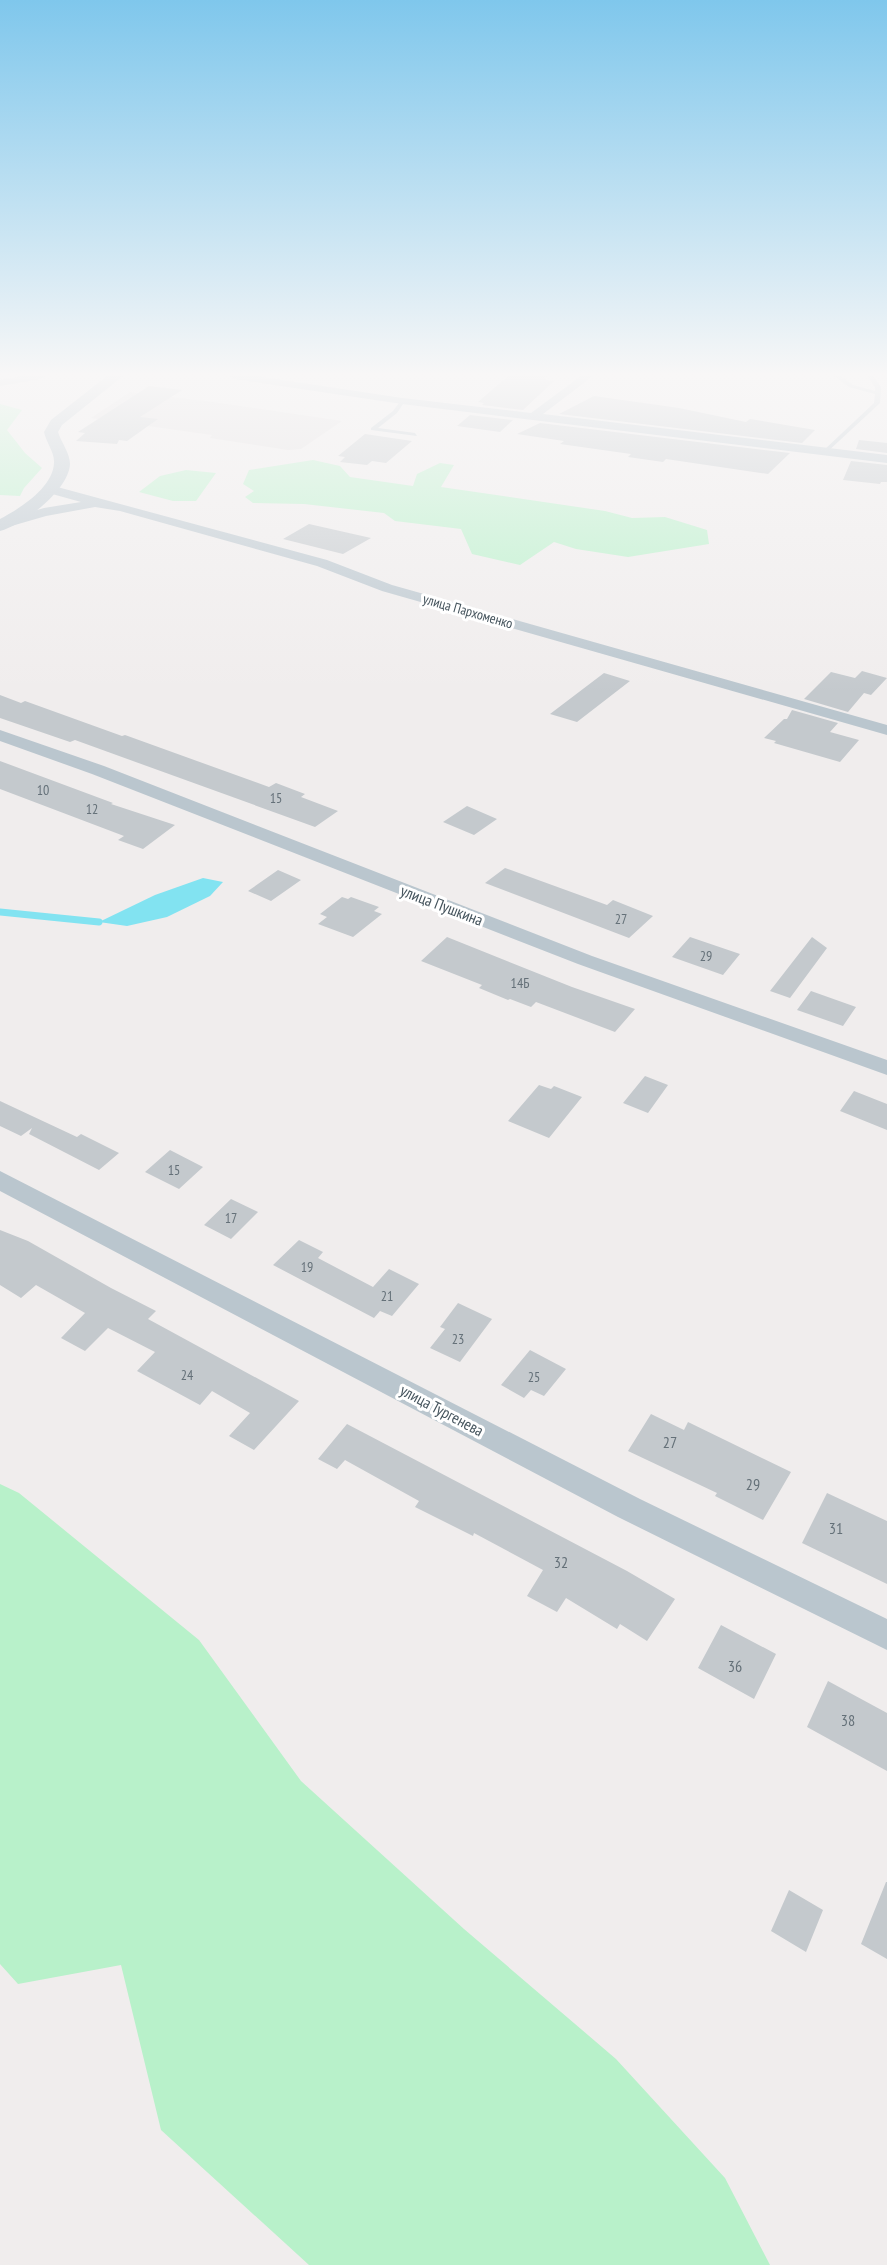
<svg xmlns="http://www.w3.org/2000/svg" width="887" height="2265" viewBox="0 0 887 2265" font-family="'PT Sans Narrow',sans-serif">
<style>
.education{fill:#e1dedf}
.green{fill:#b8f1ca}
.water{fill:#82e3f1}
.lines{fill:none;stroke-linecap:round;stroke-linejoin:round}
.stream{stroke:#82e3f1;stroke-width:7}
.building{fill:#c4c9cd}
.service{fill:#bac6ce;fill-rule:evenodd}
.minor{fill:#bac6ce;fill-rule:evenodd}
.tertiary{fill:#bac6ce;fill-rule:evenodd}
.labels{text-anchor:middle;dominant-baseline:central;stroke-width:6;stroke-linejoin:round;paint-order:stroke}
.far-street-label{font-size:14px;fill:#44535c;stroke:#fff}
.number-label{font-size:14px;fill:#647078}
.street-label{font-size:16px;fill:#44535c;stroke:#fff}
.near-number-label{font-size:16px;fill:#647078}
</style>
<rect width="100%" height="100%" fill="#f0eded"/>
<path class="education" d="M130 392 213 402 342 421 301 449 288 450 210 438 212 435 91 418Z"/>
<path class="green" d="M0 404 22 410 7 430 25 453 42 468 24 488 20 496 0 495Z
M313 460 340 466 350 477 413 486 417 474 440 463 454 465 441 487 605 511 632 518 665 517 707 530 709 544 628 557 576 549 554 542 520 565 472 554 461 529 395 521 384 513 304 504 253 503 245 497 254 491 243 484 249 470Z
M186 470 216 473 196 501H173L139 492 160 476Z
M0 1484 19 1493 199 1640 301 1781 464 1929 616 2059 725 2178 770 2265H309L161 2130 121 1965 18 1984 0 1964Z"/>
<path class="water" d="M203 878 223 882 210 896 167 917 127 926 99 922 155 895Z"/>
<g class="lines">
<path class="stream" d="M0 912 99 922"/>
</g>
<path class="building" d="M508 376H547L543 379 554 381 523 410 482 405 484 403 478 402Z
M149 386 182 390 140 417 158 419 127 441 119 440 117 444 76 441 85 433 78 432Z
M594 396 679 408 746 422 750 419 815 430 802 443 559 414Z
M470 415 513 420 500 432 457 426Z
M540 423 790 453 768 474 666 459 663 462 628 457 631 454 560 444 564 441 517 434Z
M365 434 412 441 386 463 372 461 367 465 340 462 345 457 338 456Z
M859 440 887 443V453L856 449Z
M851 461 887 465V482H881L880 484 843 480Z
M309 524 371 538 343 554 283 539Z
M862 671 887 678 871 695 864 693 848 712 804 699 831 672 855 678Z
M604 673 630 681 577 722 550 714Z
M0 695 21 703 25 701 122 736 125 735 269 787 276 783 305 794 301 797 338 811 315 827 75 740 70 742 0 718Z
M792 710 838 723 830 732 859 740 840 762 774 743 776 741 764 738 784 719H787Z
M0 761 113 803 111 804 175 825 143 849 118 840 124 836 0 789Z
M467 806 497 819 474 835 443 822Z
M505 868 607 905 613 900 653 916 629 938 485 883Z
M278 870 301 880 271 901 248 891Z
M342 897 348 899 351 897 379 907 374 911 382 914 353 937 318 924 327 917 320 914Z
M447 937 572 987 635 1009 615 1032 536 1002 531 1007 510 999 508 1000 479 988 482 985 421 961Z
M690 937 740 954 723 975 672 957Z
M812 937 827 948 790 998 770 991Z
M811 991 856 1007 843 1026 797 1010Z
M645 1076 668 1085 648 1113 623 1103Z
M539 1085 551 1089 554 1086 582 1097 549 1138 508 1121Z
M854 1091 887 1104V1130L840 1111Z
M0 1101 77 1137 81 1134 119 1153 99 1170 29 1134 32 1128 21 1136 0 1126Z
M170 1150 203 1167 179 1189 145 1172Z
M231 1199 258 1212 231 1239 204 1225Z
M0 1230 28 1241 111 1288 156 1311 148 1319 299 1401 254 1450 229 1436 250 1413 212 1391 200 1405 137 1371 155 1352 108 1328 85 1351 61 1338 85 1313 36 1285 21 1298 0 1285Z
M299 1240 323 1252 318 1258 373 1287 389 1269 419 1284 392 1316 380 1311 374 1318 273 1265Z
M458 1303 492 1319 460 1362 430 1348 445 1329 440 1327Z
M530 1350 566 1369 544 1396 531 1390 524 1398 501 1385Z
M651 1414 684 1430 688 1422 791 1472 763 1520 715 1496 717 1493 628 1451Z
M347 1424 627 1571 675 1599 647 1641 620 1624 617 1629 566 1598 557 1612 527 1596 543 1570 474 1533 473 1536 415 1507 419 1501 345 1460 337 1469 318 1459Z
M827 1493 887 1521V1584L802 1543Z
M721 1625 776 1654 754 1699 698 1668Z
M828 1681 887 1713V1771L807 1727Z
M886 1882H887V1959L861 1944Z
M789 1890 823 1910 806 1952 771 1931Z"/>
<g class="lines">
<path class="service" d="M834 376H841L853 385 875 391V387L867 376H873L881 387 880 403 825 454 823 451 874 403 875 394 849 387Z
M402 399 405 401 397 413 378 428 415 433 417 436 371 430V428L393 411Z"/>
<path class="minor" d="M22 376H46L41 379 0 386V380Z
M229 376H256L402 398 531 413 581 376H593L543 414 887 455V463L402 404 234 379Z
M50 485 327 560 392 585 887 725V735L382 591 317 566 120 511 95 507 46 516 8 527 3 526 1 523 3 520 44 508 81 502 45 492 44 489 45 486Z
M0 730 104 766 592 956 887 1060V1075L578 964 92 774 0 741Z
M0 1171 640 1499 887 1619V1650L618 1517 0 1191Z"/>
<path class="tertiary" d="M107 376H123L62 425 58 432C61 442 70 453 70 464 69 490 23 525 0 531V519C19 509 53 488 54 463 55 453 46 442 44 432L51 420Z"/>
</g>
<linearGradient id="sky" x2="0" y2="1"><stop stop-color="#7fc7ec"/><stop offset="0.54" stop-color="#f8f7f7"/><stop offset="1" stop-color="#f8f7f7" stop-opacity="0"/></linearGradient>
<rect width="887" height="693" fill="url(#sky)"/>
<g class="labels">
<g class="far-street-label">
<text transform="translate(468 611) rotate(16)">улица Пархоменко</text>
</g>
<g class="number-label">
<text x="43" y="790">10</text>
<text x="276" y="798">15</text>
<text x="92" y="809">12</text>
<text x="621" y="919">27</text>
<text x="706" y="956">29</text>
<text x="520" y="983">14Б</text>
<text x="174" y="1170">15</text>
<text x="231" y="1218">17</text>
<text x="307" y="1267">19</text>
<text x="387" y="1296">21</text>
<text x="458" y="1339">23</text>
<text x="187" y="1375">24</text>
<text x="534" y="1377">25</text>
</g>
<g class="street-label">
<text transform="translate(442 905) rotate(21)">улица Пушкина</text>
<text transform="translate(442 1410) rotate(28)">улица Тургенева</text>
</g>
<g class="near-number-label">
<text x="670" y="1442">27</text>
<text x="753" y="1484">29</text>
<text x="836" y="1528">31</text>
<text x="561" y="1562">32</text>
<text x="735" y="1666">36</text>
<text x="848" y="1720">38</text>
</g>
</g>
</svg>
